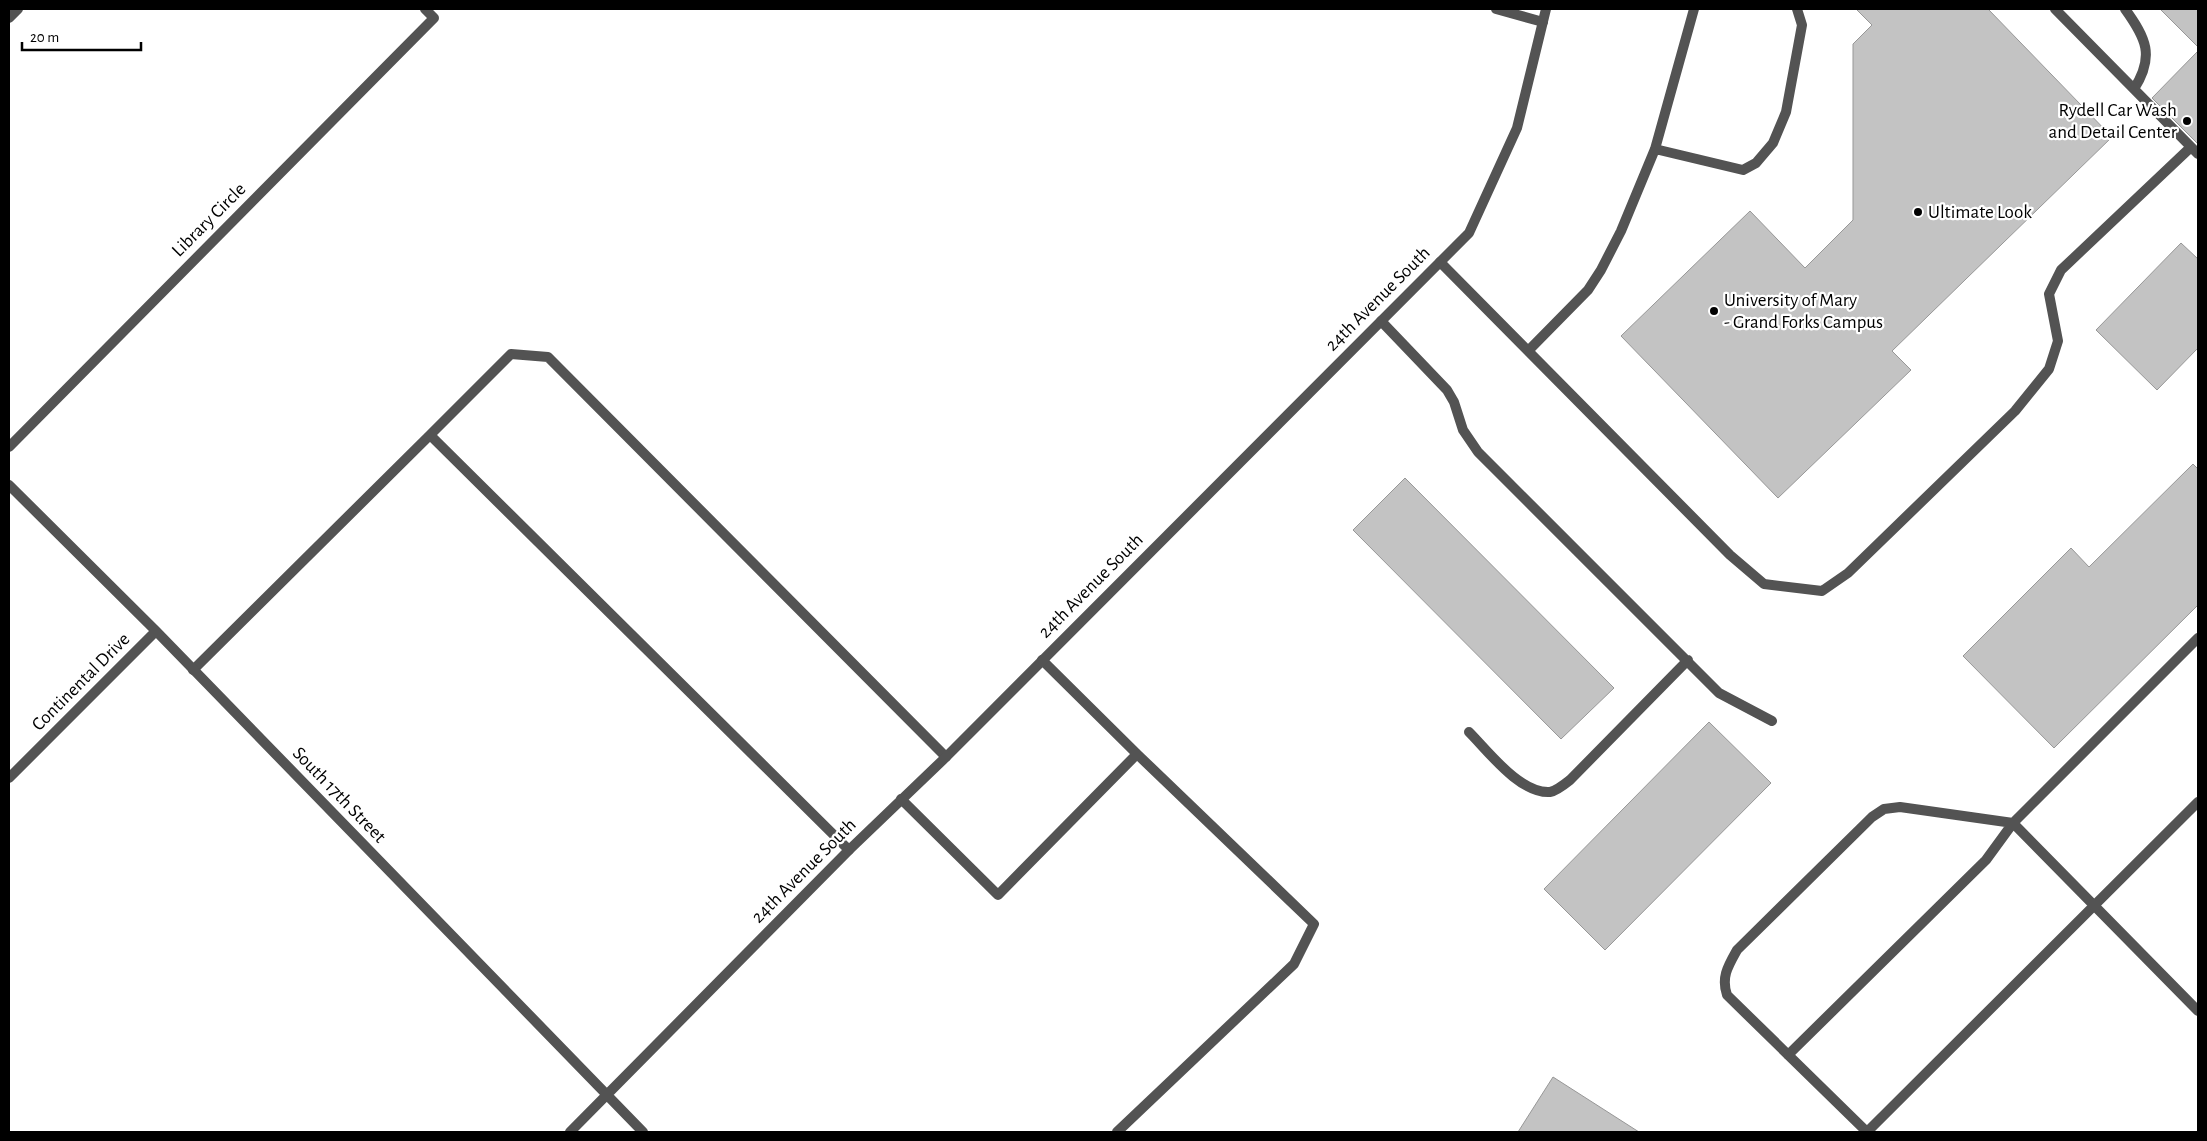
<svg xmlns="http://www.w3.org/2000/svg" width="2207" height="1141" viewBox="0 0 2207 1141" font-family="'Alegreya Sans',sans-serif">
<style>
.building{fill:#c3c3c3;stroke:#979797}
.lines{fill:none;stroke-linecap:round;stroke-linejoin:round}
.service{stroke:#535353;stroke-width:10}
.minor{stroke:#535353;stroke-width:10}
.poi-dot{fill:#000;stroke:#fff;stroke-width:2}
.labels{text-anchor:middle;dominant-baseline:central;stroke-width:4.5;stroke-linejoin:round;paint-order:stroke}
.poi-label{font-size:19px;fill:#000;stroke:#fff;text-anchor:start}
.street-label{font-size:19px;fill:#000;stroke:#fff}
</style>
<rect width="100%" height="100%" fill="#fff"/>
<path class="building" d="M1856 9H1988L2112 137 1892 351 1911 370 1778 498 1621 336 1750 211 1805 268 1853 220V44L1872 25Z
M2160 9H2198V47Z
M2198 51V144L2152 98Z
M2181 243 2198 259V348L2157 390 2096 330Z
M2193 464 2198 469V605L2054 748 1963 656 2071 548 2089 567Z
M1405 478 1614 688 1561 739 1353 530Z
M1709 722 1771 783 1605 950 1544 889Z
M1553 1077 1639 1132H1518Z"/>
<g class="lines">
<path class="service" d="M1496 9 1543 22
M2055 9 2198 154
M2125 9C2146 38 2155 56 2134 89
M9 18 18 9
M1655 149 1743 170 1756 163 1773 143 1786 112 1802 25 1797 9
M1440 262 1730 555 1764 584 1822 591 1848 573 2015 411 2049 369 2058 341 2049 294 2061 270 2191 147
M1381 321 1447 390 1454 402 1463 430 1478 452 1719 693 1772 721
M1528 351 1588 290 1601 270 1621 231 1655 149 1694 9
M430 435 511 354 548 357 946 757
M1042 660 1137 754
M193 670 430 435 849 850
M1469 732C1488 751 1520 794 1550 792 1556 791 1565 784 1570 780L1688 660
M901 799 998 895 1137 754 1314 924 1294 964 1117 1132
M1788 1055 1986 860 2013 823 2198 638
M1867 1132 1727 995C1721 977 1728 966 1737 950L1872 817 1884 809 1900 807 2013 823 2198 1011
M1867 1132 2198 802"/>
<path class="minor" d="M9 447 434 18 425 9
M9 485 156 631 643 1132
M9 778 156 631
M570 1132 849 850 946 757 1469 233 1517 128 1546 9"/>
</g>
<g class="poi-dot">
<circle cx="2187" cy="121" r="5"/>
<circle cx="1918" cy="212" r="5"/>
<circle cx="1714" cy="311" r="5"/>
</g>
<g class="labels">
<g class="poi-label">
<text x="2177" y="110" text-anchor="end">Rydell Car Wash<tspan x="2177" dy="22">and Detail Center</tspan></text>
<text x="1928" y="212">Ultimate Look</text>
<text x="1724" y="300">University of Mary<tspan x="1724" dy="22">- Grand Forks Campus</tspan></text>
</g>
<g class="street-label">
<text transform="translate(209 220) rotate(-45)">Library Circle</text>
<text transform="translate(1378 299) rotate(-45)">24th Avenue South</text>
<text transform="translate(1091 586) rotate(-45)">24th Avenue South</text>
<text transform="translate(81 682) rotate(-45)">Continental Drive</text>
<text transform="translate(339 795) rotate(46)">South 17th Street</text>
<text transform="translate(804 871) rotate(-45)">24th Avenue South</text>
</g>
</g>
<rect width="2207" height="1141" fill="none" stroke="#000000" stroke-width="20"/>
<path d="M22 42v8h119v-8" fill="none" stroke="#000000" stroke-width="2.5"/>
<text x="30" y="42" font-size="15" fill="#000000" stroke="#ffffff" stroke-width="4" paint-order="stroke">20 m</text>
</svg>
